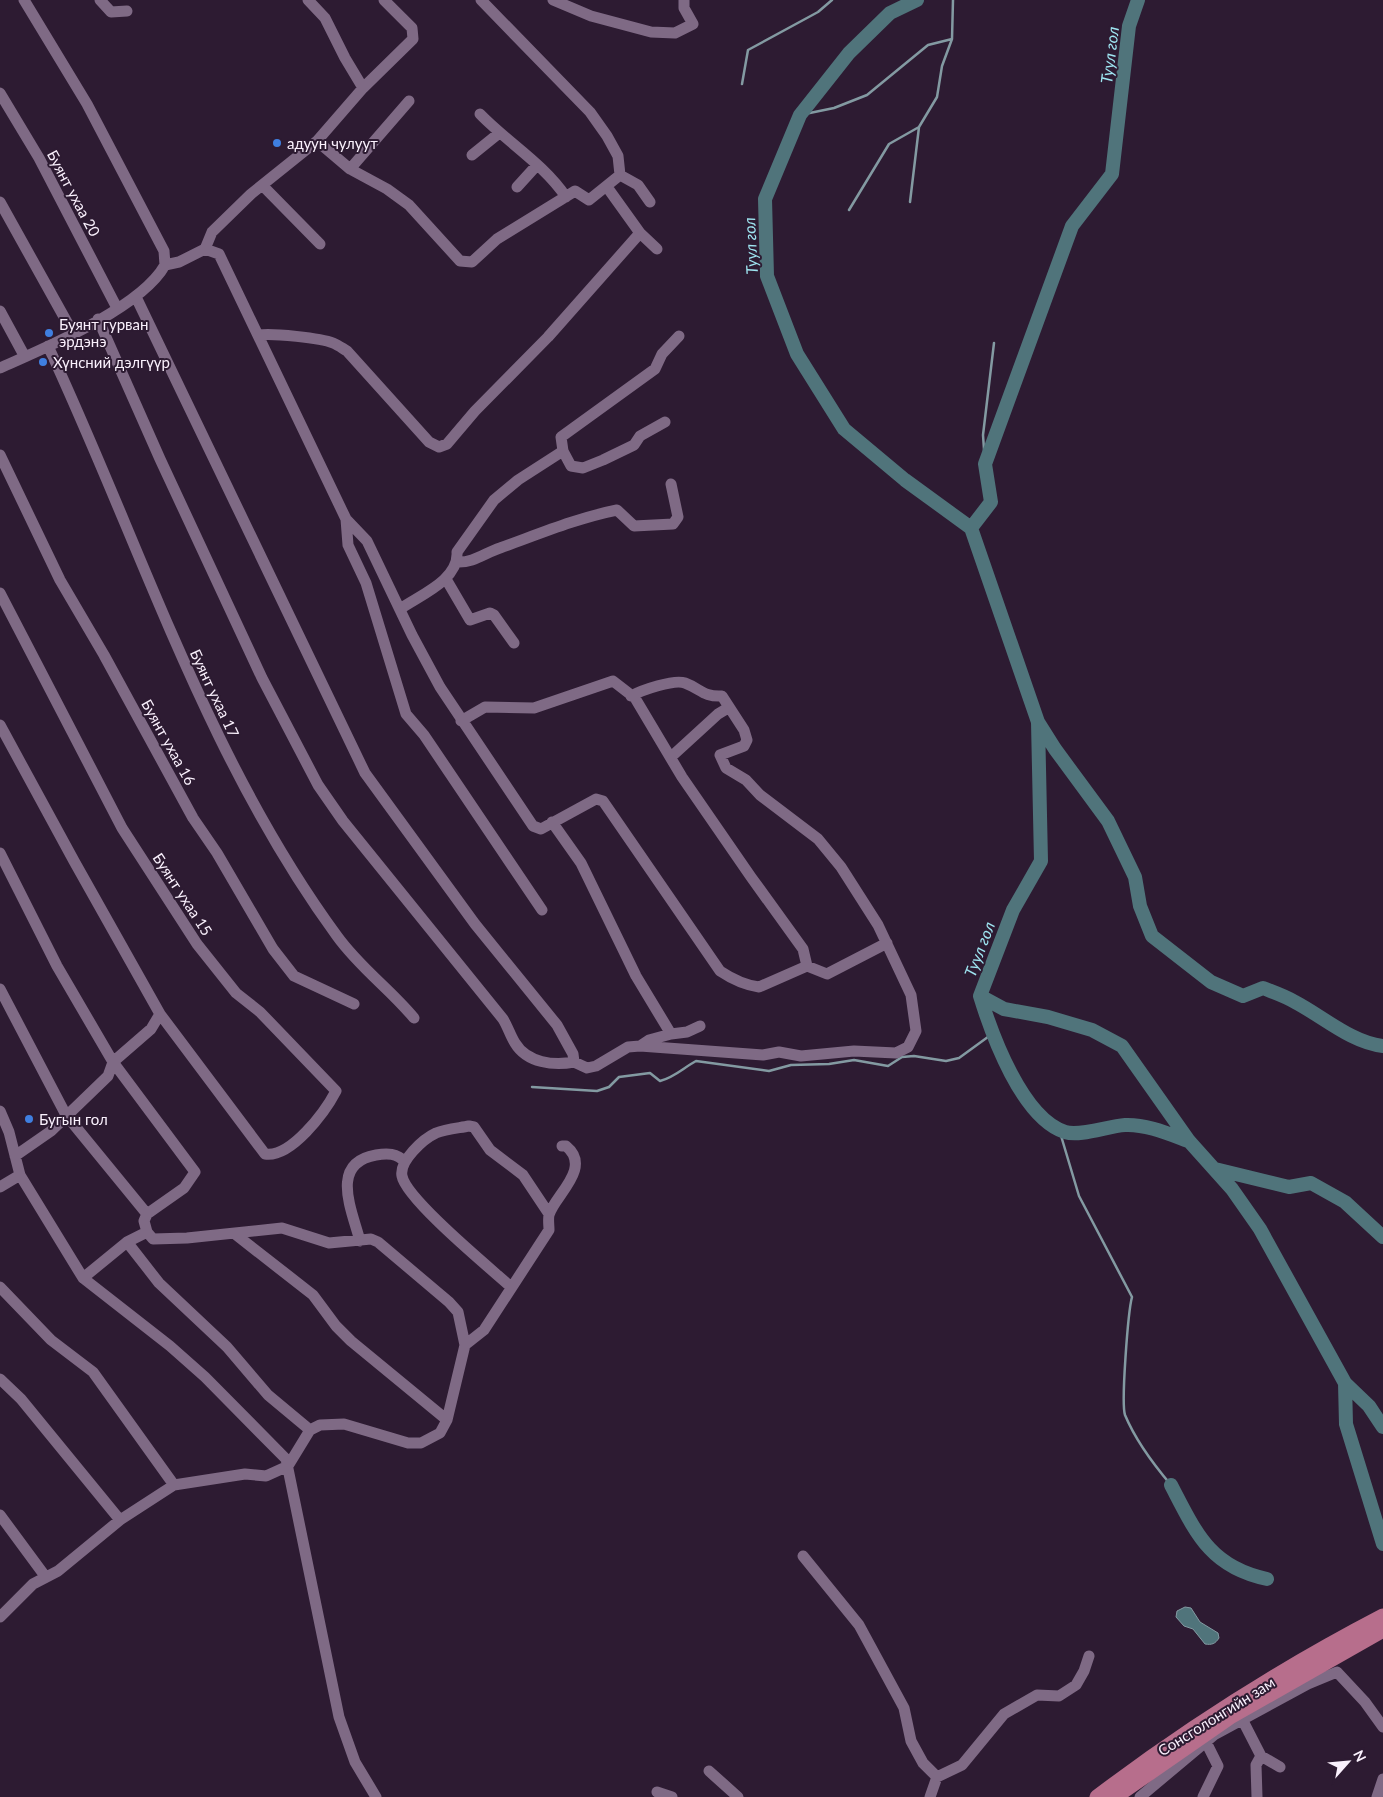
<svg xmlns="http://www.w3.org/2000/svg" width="1383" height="1797" viewBox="0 0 1383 1797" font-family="Lato,sans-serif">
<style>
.water{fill:#50747b;stroke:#839aa2}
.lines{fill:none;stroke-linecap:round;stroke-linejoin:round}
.stream{stroke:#839aa2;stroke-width:2.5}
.river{stroke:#50747b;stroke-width:14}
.minor{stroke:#7f6a85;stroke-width:11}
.major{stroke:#b76e8c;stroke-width:15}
.shop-dot{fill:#3f7fe0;stroke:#2d1b32;stroke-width:2}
.labels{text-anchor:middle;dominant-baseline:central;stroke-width:4;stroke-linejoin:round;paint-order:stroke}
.poi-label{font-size:15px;fill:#faf1fd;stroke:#2d1b32;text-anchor:start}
.street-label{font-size:15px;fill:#faf1fd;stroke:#2d1b32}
.water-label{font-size:16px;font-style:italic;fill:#9fe6f2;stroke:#2d1b32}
</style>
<rect width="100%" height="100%" fill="#2d1b32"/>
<path class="water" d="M1185 1607 1191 1608 1200 1622 1218 1633 1219 1638C1215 1644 1212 1645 1205 1644L1193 1629 1184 1626 1176 1617 1177 1611Z"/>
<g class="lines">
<path class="stream" d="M742 84 748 50 818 12 832 0
M800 115 834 108 867 95 928 45 952 39 953 0
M910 202 919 127 937 97 942 66 952 39
M849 210 889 144 919 127
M985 464 983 435 994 343
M532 1087 597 1091 609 1087 619 1077 650 1073 660 1081C675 1077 683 1068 696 1061L769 1071 791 1065 829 1064 854 1060 888 1066 902 1057 914 1056 946 1061 959 1058 992 1034
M1059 1129 1079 1196 1132 1297C1128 1312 1121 1403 1125 1415 1135 1439 1154 1465 1171 1485"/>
<path class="river" d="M917 0 890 13 849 53 800 115 765 199 767 276 797 354 844 429 905 480 971 528 1038 722 1041 861 1013 910 980 996 1004 1009 1048 1017 1092 1030 1122 1046 1189 1141 1232 1189 1260 1229 1345 1383 1369 1406 1383 1427
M971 528 991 502 985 464 1072 226 1112 174 1129 26 1138 0
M1038 722 1055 749 1108 821 1135 877 1140 906 1152 936 1211 982 1243 996 1263 988C1273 992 1285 996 1295 1002 1322 1016 1352 1043 1383 1046
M980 996C992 1035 1022 1118 1065 1132 1080 1137 1108 1126 1125 1125 1146 1124 1169 1134 1188 1141
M1215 1169 1289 1187 1311 1183 1345 1202 1383 1237
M1345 1383 1346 1424 1383 1544
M1171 1485C1196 1533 1210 1567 1267 1579"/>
<path class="minor" d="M100 0 111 12 127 11
M308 0 325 18 345 58 363 88
M481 0 590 112 607 136 618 156 620 175
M553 0 591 16 651 32 675 33 693 24 684 8V0
M0 93 39 158 117 308
M480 114C507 142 544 164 566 197
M317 141 350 169 387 189 409 205 460 261 472 262 497 239 575 191 589 200 620 175
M472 155 498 134
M350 169 409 101
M620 175 638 185 650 202
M263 186 320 244
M517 187 537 165
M607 187 640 233 657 249
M0 202 73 333
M205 249 212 232 251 194 317 141 363 88 413 39 412 28 384 0
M165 265 179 262 205 249 219 254 346 519 367 541 412 635 440 687 533 826 541 829 596 799 603 801 720 971C732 979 744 985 759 987L807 966 827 974 887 943
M0 311 25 357
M98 319 160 459 262 678 318 785 343 821 503 1019C508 1027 510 1035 515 1043 527 1063 554 1066 574 1062L573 1054 557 1025 475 924 365 773 136 297
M259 335C272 333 321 338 333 343 338 345 342 348 347 351L429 442 439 447 447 444 475 411 548 337 640 233
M48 346C141 545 206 757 337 936 360 968 389 988 414 1018
M0 368C45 348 141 308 165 265L164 251 87 104 24 0
M665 422 640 436 634 445 603 460 583 468 571 466 563 451 561 437 655 369 662 354 679 336
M0 455 60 580 104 655 193 818 217 853 273 949 294 976 354 1004
M346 519 348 545 366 583 406 714 424 735 542 910
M457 562C473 563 485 553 500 548 539 534 577 518 617 510L634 526 673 524 678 517 671 484
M446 579 470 620 490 613 494 615 514 643
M0 593 122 828 197 944 236 993 260 1012 336 1091C325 1112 291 1158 265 1154L160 1014
M400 609C420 595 459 580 457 552L494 500 518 480 563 451
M631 696C642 690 674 679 685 683 701 689 703 697 722 696L744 730 747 740 744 746 720 755 726 768 746 780 760 795 818 839 841 867 878 925 911 995 916 1031 908 1047 896 1053 854 1051 801 1056 779 1052 763 1055 640 1046
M461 721 485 707 534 708 613 681 635 698 682 777 751 877 803 949 807 966
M0 725 74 861 160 1014 151 1029 113 1062 108 1076 51 1131 15 1156
M671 757 718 714 728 708
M552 822 581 863 636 976 671 1034
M0 853 57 966 113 1062 195 1172 184 1188 147 1214
M0 989 66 1115 147 1214 144 1221 147 1232
M574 1062 587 1068 596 1066 628 1047 640 1046 649 1040 671 1034 687 1032 700 1026
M0 1111 9 1132 20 1175 83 1278 170 1346 205 1377 286 1459 339 1717 355 1762 376 1797
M0 1187 20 1175
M235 1234 313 1295 336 1326 351 1341 447 1420
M360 1241C352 1210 329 1163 376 1155 387 1153 397 1153 405 1162
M127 1242 159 1283 227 1347 268 1395 310 1430
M0 1287 51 1340 93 1372 174 1485
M511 1287C490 1268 406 1199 402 1176 399 1161 423 1139 436 1133 446 1129 459 1128 469 1126L474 1127 490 1150 523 1175 549 1214
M465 1345 484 1330 549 1230C549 1226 548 1219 549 1215 554 1196 593 1168 566 1146H562
M0 1379 21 1399 120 1520
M0 1515 45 1576
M803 1556 859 1625 904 1708 911 1741 923 1763 937 1777
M0 1617 33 1584 58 1571 120 1520 174 1485 245 1474 266 1476 288 1466 310 1430 320 1425 344 1424 408 1443H421L440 1433 447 1420 465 1345 458 1312 449 1302 378 1242 371 1239 329 1243 282 1228 187 1238 153 1239 147 1232 127 1242 83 1278
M1242 1719 1261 1756 1256 1765 1257 1797
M1261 1756 1280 1767
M709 1771 738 1797
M657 1792 672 1797
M930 1797 937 1777 962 1765 1004 1714 1037 1695 1059 1696 1076 1685 1084 1671 1089 1656
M1140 1797 1214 1735 1308 1684 1337 1672 1365 1702 1383 1727
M1203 1797 1218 1766 1203 1736
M1377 1797 1383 1779"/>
<path class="major" d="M1097 1797C1187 1729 1283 1668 1383 1616
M1115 1797 1230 1717 1383 1630"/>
</g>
<g class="shop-dot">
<circle cx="277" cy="143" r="5"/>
<circle cx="49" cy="333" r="5"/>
<circle cx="43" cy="362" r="5"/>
<circle cx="29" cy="1119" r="5"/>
</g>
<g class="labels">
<g class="poi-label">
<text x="287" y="143">адуун чулуут</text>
<text x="59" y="324">Буянт гурван<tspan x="59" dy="17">эрдэнэ</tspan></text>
<text x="53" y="362">Хүнсний дэлгүүр</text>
<text x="39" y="1119">Бугын гол</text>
</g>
<g class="street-label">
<text transform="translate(74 193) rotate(62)">Буянт ухаа 20</text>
<text transform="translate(215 693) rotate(65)">Буянт ухаа 17</text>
<text transform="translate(169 742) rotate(61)">Буянт ухаа 16</text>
<text transform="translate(183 894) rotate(57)">Буянт ухаа 15</text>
<text transform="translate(1216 1716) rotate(-32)">Сонсголонгийн зам</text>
</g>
<g class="water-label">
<text transform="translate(1109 55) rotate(-83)">Туул гол</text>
<text transform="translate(750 246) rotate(-93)">Туул гол</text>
<text transform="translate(979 949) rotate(-69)">Туул гол</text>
</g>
</g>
<g transform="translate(1348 1762) rotate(63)" stroke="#2d1b32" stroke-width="4" paint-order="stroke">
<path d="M0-4L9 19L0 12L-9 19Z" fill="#faf1fd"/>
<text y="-8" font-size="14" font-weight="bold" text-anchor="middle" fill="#faf1fd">N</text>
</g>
</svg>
